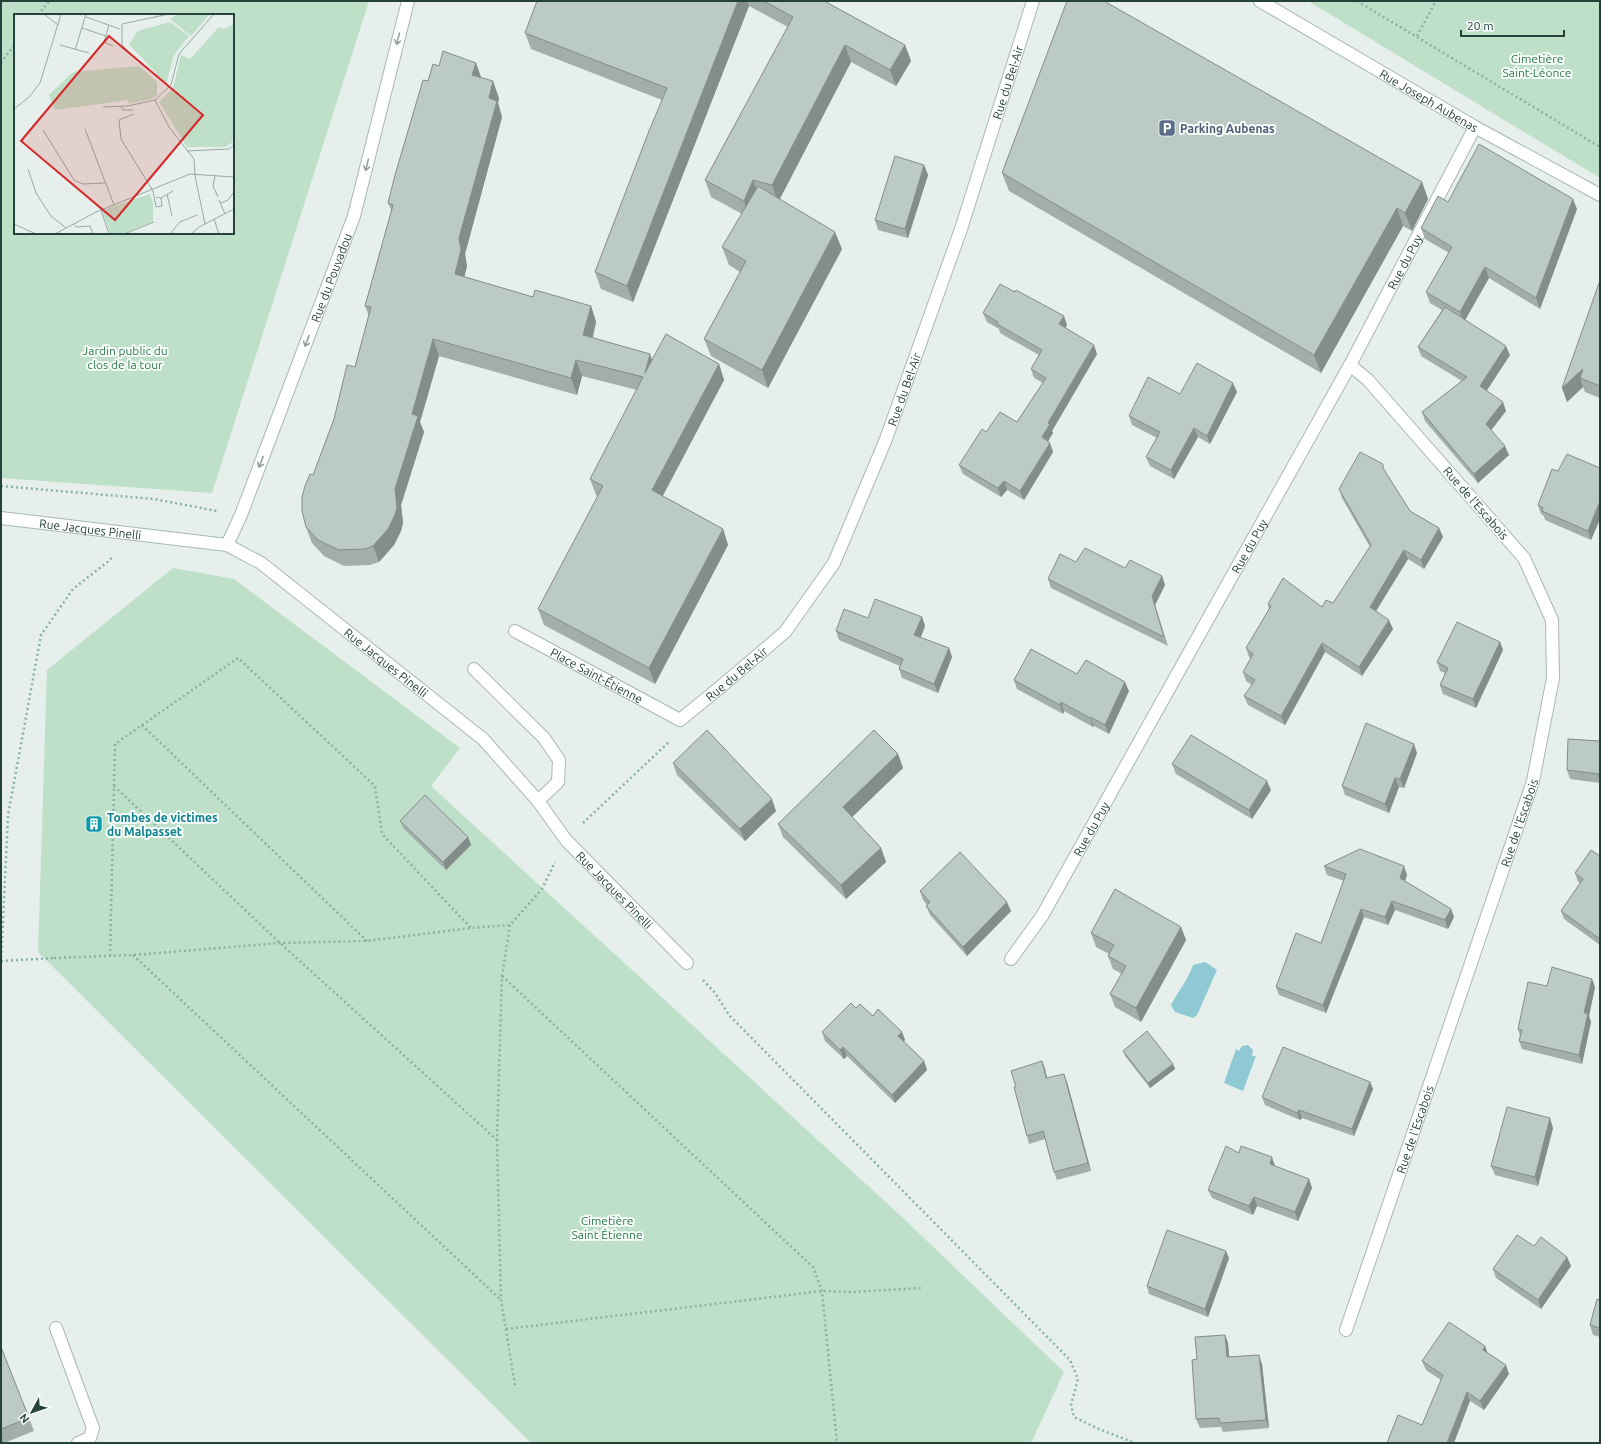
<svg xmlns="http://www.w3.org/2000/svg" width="1601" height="1444" viewBox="0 0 1601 1444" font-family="Ubuntu,sans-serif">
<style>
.green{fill:#bfe0c8;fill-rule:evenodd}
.water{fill:#8ec9d4}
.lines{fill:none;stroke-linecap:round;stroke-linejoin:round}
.lane-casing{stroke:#a8b8b2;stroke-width:14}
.street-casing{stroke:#a8b8b2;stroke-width:14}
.path{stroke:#86b3a5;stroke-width:2.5;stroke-dasharray:2 3;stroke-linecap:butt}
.lane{stroke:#fff;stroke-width:12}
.street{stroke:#fff;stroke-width:12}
.path-bridge{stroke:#86b3a5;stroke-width:2.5;stroke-dasharray:2 3;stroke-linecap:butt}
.wall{fill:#a1aea9}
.shaded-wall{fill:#838d89}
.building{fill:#bbcac4;stroke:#838d89}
.oneway{stroke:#92a09c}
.labels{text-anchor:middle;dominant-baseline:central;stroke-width:4;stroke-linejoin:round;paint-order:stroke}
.park-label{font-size:12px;fill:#2d7a4b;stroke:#f7fbf9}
.street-label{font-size:12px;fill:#24423a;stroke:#f7fbf9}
.service-label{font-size:12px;font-weight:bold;fill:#4e5e75;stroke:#f7fbf9;text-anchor:start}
.culture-label{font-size:12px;font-weight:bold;fill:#0d838f;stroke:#f7fbf9;text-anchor:start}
.inset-road{fill:none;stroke:#98aaa4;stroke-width:1}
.view{fill:#d62828;fill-opacity:0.15;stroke:#d62828;stroke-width:2}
.inset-edge{fill:none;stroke:#24423a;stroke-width:2}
</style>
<rect width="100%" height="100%" fill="#e6efeb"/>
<path class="green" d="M1 1H369L212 493 1 478ZM15 15H233V233H15Z
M1308 1H1600V178Z
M173 568 234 579 460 748 431 786 902 1217 1064 1372 1031 1443H531L38 952 47 670Z"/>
<path class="water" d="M1205 962 1217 970 1197 1015 1193 1018 1175 1012 1171 1005C1178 991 1188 980 1193 965Z
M1248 1045 1253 1050 1252 1056H1256L1243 1091 1224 1083 1236 1049 1239 1051 1242 1046Z"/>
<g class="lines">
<defs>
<g id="lane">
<path id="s1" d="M515 631 680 720"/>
<path d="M474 669 544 738 559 760 558 782 538 801"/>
<path d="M56 1328 93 1428 90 1438 78 1443"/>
</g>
<g id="street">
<path id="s2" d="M1260 1 1475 127 1600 195"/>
<path id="s3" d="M1 518 227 545 261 563 483 739 538 801 566 840 687 963"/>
<path id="s4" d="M227 545 241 515 354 216 408 1"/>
<path id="s5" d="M680 720 718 689 785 632 834 563 886 439 961 229 1033 1"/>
<path id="s6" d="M1011 959 1042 916 1350 365 1475 127"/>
<path id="s7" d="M1346 1330 1533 781 1553 678 1552 620 1524 558 1368 380 1350 365"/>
</g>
</defs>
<use href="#lane" class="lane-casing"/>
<use href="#street" class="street-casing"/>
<path class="path" d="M1357 1 1600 147
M38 15 49 1
M1417 36 1436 1
M1 63 15 44
M1 486 154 499 217 511
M142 725 367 941
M114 786 280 943 497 1140
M583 823 670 741
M510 925 502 976 497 1140 501 1300 515 1385
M133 955 501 1300
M110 956 115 744 238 658 375 786 382 834 471 928
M54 958 133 955 280 943 367 941 471 928 510 925 542 889 555 862
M1 963 8 815 41 635 73 589 110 560 113 555
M502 976 813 1267 822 1291 837 1443
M703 980 715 993 729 1015 1070 1360 1078 1379 1071 1405 1074 1417 1099 1429 1135 1443
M506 1329 822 1291 852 1292 921 1288"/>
<use href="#lane" class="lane"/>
<use href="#street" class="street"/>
<path class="path-bridge" d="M1 961 54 958"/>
</g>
<path class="wall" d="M537 1H824L905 45 911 61 896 86 851 62 780 199 842 249 768 388 711 356 704 339 740 272 729 265 722 247 742 214 711 197 705 180 788 27 749 6 633 302 601 289 595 272 662 100 531 49 525 33Z
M476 63 481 78 499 98 498 103 502 117 465 254 467 266 464 277 533 297 591 306 596 322 593 338 652 360 719 364 724 380 663 496 723 529 728 545 655 684 544 625 538 609 598 496 596 495 590 479 637 390 582 376 577 395 439 356 420 422 424 432 401 505 403 523 401 531 394 545 379 562 370 565 344 566 324 556 312 543 306 527 313 475 355 367 369 316 365 306 392 212 388 203 428 81 439 66Z
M924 165 928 175 908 238 878 230 875 220Z
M1002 173 1422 182 1428 199 1412 231 1403 226 1321 373 1009 191Z
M1448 202 1577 209 1540 309 1489 278 1465 320 1510 355 1486 390 1506 411 1491 430 1509 455 1478 483 1425 421 1422 412 1462 381 1421 356 1418 347 1442 310 1430 303 1426 292 1449 253 1425 239 1421 228Z
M1600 283V398L1585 392 1583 387 1567 402Z
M983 313 1067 325 1065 328 1097 354 1052 431 1053 433 1048 441 1053 452 1024 500 1007 490 1001 497 963 474 959 465 986 432 1017 422 1043 383 1034 378 1031 369 1039 355 1000 333 999 329 987 322Z
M1237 392 1210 444 1198 437 1174 479 1150 466 1146 457 1157 438 1132 425 1129 416 1180 394Z
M1600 468V519L1591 540 1545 520 1544 516 1541 514 1538 505 1558 471Z
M1386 473 1410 511 1439 528 1443 537 1424 569 1408 559 1376 611 1393 629 1362 676 1325 652 1285 725 1248 705 1244 696 1252 685 1246 681 1243 672 1251 659 1249 657 1246 648 1269 609 1268 604 1322 607 1333 603 1370 547 1342 498 1339 489Z
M1076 562 1125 568 1162 576 1165 585 1155 605 1168 646 1051 588 1048 579Z
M922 617 925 626 920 638 949 648 952 657 938 693 902 678 899 669 900 666 839 640 836 631 868 618Z
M1500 642 1503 650 1476 708 1443 694 1440 685 1445 673 1440 671 1437 662Z
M1077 674 1129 691 1109 734 1094 726 1093 727 1064 711 1063 714 1017 689 1014 680Z
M1600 723V783L1570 779 1567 770 1600 741Z
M1417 753 1404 788 1399 787 1389 813 1345 795 1342 786Z
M898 754 903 768 852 817 881 848 886 862 846 899 783 837 778 824Z
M673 763 776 811 745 841 677 775Z
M1172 764 1271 790 1252 819 1176 774Z
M400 821 468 837 471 845 446 870 404 829Z
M1600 856V945L1564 919 1561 911 1580 883 1578 882 1575 873Z
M1324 866 1407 875 1405 881 1451 909 1454 917 1448 929 1395 910 1388 925 1364 917 1326 1013 1279 995 1276 987 1321 943 1344 881 1327 875Z
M920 891 1011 911 967 956 930 915 926 906 927 905 923 900Z
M1181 927 1186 940 1141 1022 1115 1007 1110 994 1122 974 1113 969 1108 956 1109 954 1096 947 1091 933Z
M1592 979 1595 987 1589 1016 1591 1022 1582 1064 1522 1049 1519 1041 1520 1036 1518 1029 1547 986Z
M856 1008 902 1032 905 1040 904 1042 924 1061 927 1070 895 1103 847 1056 844 1059 825 1041 822 1032Z
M1123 1051 1173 1064 1175 1069 1150 1088 1125 1056Z
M1042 1061 1045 1069 1047 1078 1067 1082 1091 1171 1057 1180 1054 1172 1045 1139 1029 1144 1027 1136 1016 1087Z
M1370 1082 1373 1089 1354 1136 1302 1118 1300 1120 1265 1105 1262 1097Z
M1553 1128 1538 1186 1495 1175 1491 1166Z
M1239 1153 1275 1166 1309 1179 1312 1188 1298 1221 1257 1206 1253 1215 1212 1198 1208 1190Z
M1534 1246 1567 1257 1571 1266 1541 1309 1496 1278 1493 1269Z
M1229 1258 1208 1317 1149 1294 1147 1286Z
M1600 1300V1337L1593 1335 1590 1325Z
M1225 1335 1228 1343 1229 1357 1262 1364 1269 1428 1223 1432 1221 1427 1200 1428 1196 1419 1197 1359Z
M1485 1346 1488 1354 1509 1374 1484 1410 1470 1401 1422 1425 1441 1380 1426 1370 1422 1361Z
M1 1347 34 1431 4 1443H1Z"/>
<path class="shaded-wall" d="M738 1H747L749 6 633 302 627 286Z
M845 45 851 62 778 202 772 185Z
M905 45 911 61 896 86 890 70Z
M476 63 482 80 472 75Z
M493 81 499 98 498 103 502 117 465 254 467 266 461 290 455 274 459 238 489 98Z
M924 165 928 175 908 238 905 229Z
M753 180 759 196 750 217 744 201Z
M1422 182 1428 199 1412 231 1405 213Z
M1573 199 1577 209 1540 309 1536 298Z
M1397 208 1403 226 1321 373 1314 355Z
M835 232 842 249 768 388 762 370Z
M1485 267 1489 278 1464 322 1460 312Z
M591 306 596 322 589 351 583 335Z
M1064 316 1067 325 1062 333 1059 324Z
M433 339 439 356 420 422 424 432 401 505 403 523 401 531 394 545 379 562 373 546 412 414Z
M1094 345 1097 354 1052 431 1053 433 1045 446 1042 437 1048 423Z
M1506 346 1510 355 1484 395 1480 386Z
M650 354 656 370 645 373Z
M576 360 582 376 577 395 571 378Z
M719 364 724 380 657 506 652 490Z
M1583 369 1580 378 1583 387 1567 402 1562 388Z
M1233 383 1237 392 1210 444 1207 436Z
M1503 402 1506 411 1489 433 1486 424Z
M1194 428 1198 437 1174 479 1171 470Z
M1050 443 1053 452 1024 500 1020 491Z
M1505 446 1509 455 1478 483 1474 474Z
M1004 481 1007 490 1001 497 998 488Z
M1600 501V519L1591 540 1588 531Z
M1439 528 1443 537 1424 569 1421 560Z
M723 529 728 545 655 684 649 668Z
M1404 550 1408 559 1373 616 1370 607Z
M1162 576 1165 585 1155 605 1168 646 1152 596Z
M922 617 925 626 918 645 914 635Z
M1389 620 1393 629 1362 676 1359 667Z
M1500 642 1503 650 1476 708 1473 699Z
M1322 643 1325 652 1285 725 1281 716Z
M949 648 952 657 938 693 934 684Z
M1125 682 1129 691 1109 734 1105 725Z
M1061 702 1064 711 1063 714 1060 705Z
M1090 717 1094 726 1093 727 1090 718Z
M1414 744 1417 753 1404 788 1400 779Z
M898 754 903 768 848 821 843 807Z
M1395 778 1399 787 1389 813 1385 804Z
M1267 781 1271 790 1252 819 1249 810Z
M772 799 776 811 745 841 740 829Z
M468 837 471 845 446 870 443 862Z
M881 848 886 862 846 899 841 885Z
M1404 866 1407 875 1403 886 1400 878Z
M1392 901 1395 910 1388 925 1385 917Z
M1007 902 1011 911 967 956 963 947Z
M1361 909 1364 917 1326 1013 1323 1005Z
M1451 909 1454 917 1448 929 1445 920Z
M1181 927 1186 940 1141 1022 1136 1008Z
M1592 979 1595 987 1589 1016 1591 1022 1582 1064 1579 1055 1584 1013Z
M902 1032 905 1040 901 1044 898 1036Z
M843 1047 847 1056 844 1059 840 1050Z
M924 1061 927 1070 895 1103 892 1095Z
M1042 1061 1045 1069 1049 1087 1046 1078Z
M1173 1064 1175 1069 1150 1088 1148 1083Z
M1064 1074 1067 1082 1091 1171 1088 1163Z
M1370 1082 1373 1089 1354 1136 1352 1129Z
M1299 1110 1302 1118 1300 1120 1297 1113Z
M1550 1118 1553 1128 1538 1186 1535 1177Z
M1272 1157 1275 1166 1270 1164Z
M1309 1179 1312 1188 1298 1221 1295 1212Z
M1254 1197 1257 1206 1253 1215 1249 1206Z
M1226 1251 1229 1258 1208 1317 1205 1309Z
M1567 1257 1571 1266 1541 1309 1538 1300Z
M1225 1335 1228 1343 1230 1366 1227 1357Z
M1485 1346 1488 1355 1483 1350Z
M1259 1355 1262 1364 1269 1428 1266 1420Z
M1506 1365 1509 1374 1484 1410 1480 1401Z
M1467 1392 1470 1401 1454 1443H1447Z"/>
<path class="building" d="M537 1H738L627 286 595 272 649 131 667 88 525 33Z
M764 1H824L905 45 890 70 845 45 772 185 753 180 744 201 705 180 793 17Z
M1067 1H1104L1422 182 1405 213 1397 208 1314 355 1002 173Z
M443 51 476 63 472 75 493 81 489 98 497 101 459 238 461 250 455 274 533 297 535 290 591 306 583 335 650 354 645 373 666 334 719 364 652 490 723 529 649 668 538 609 603 486 590 479 643 377 576 360 571 378 433 339 412 414 418 416 395 489 397 507 395 515 388 529 373 546 365 549 339 550 318 540 306 527 302 511V497L305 486 310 474 313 475 334 419 347 365 355 367 371 307 365 306 393 205 388 203 395 175 423 80 428 81 433 64 439 66Z
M1479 144 1573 199 1536 298 1485 267 1460 312 1426 292 1452 247 1421 228 1438 196 1448 202Z
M895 156 924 165 905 229 875 220Z
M758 186 835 232 762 370 704 339 746 261 722 247Z
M1599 283H1600V386L1580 378 1583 369 1562 388Z
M1000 284 1015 292 1016 290 1064 316 1059 324 1094 345 1048 423 1050 424 1042 437 1050 443 1020 491 1004 481 998 488 959 465 982 429 986 432 1000 412 1017 422 1046 378 1031 369 1042 350 997 324 998 322 983 313Z
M1445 307 1506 346 1480 386 1503 402 1486 424 1505 446 1474 474 1422 412 1467 377 1418 347Z
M1197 363 1233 383 1207 436 1194 428 1171 470 1146 457 1160 432 1129 416 1148 377 1180 394Z
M1360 452 1383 464V468L1410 511 1439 528 1421 560 1404 550 1370 607 1389 620 1359 667 1322 643 1281 716 1244 696 1255 680 1243 672 1253 654 1246 648 1271 606 1268 604 1283 578 1322 607 1326 600 1333 603 1371 545 1339 489Z
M1567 454 1600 468V501L1588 531 1542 511 1543 508 1538 505 1552 469 1558 471Z
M1085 548 1125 568 1130 560 1162 576 1152 596 1164 637 1048 579 1060 554 1076 562Z
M875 599 922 617 914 635 949 648 934 684 899 669 903 659 836 631 844 609 868 618Z
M1457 622 1500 642 1473 699 1440 685 1448 668 1437 662Z
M1031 649 1077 674 1086 660 1125 682 1105 725 1090 717V718L1061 702 1060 705 1014 680Z
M1366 723 1414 744 1400 779 1395 778 1385 804 1342 786Z
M1600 723V777H1599V774L1567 770 1568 739 1600 741Z
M707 730 772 799 740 829 673 763Z
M874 730 898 754 843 807 881 848 841 885 778 824Z
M1191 735 1267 781 1249 810 1172 764Z
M425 795 468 837 443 862 400 821Z
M1360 849 1404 866 1400 878 1451 909 1445 920 1392 901 1385 917 1361 909 1323 1005 1276 987 1296 933 1321 943 1346 874 1324 866Z
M1591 850 1600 856V939L1561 911 1583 879 1575 873Z
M960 852 1007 902 963 947 926 906 930 902 920 891Z
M1115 889 1181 927 1136 1008 1110 994 1126 966 1108 956 1114 945 1091 933Z
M1552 967 1592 979 1584 1013H1588L1579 1055 1519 1041 1522 1030 1518 1029 1528 982 1547 986Z
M851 1003 856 1008 860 1004 873 1016 878 1009 902 1032 898 1036 924 1061 892 1095 843 1047 840 1050 822 1032Z
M1147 1031 1173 1064 1148 1083 1123 1051Z
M1283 1047 1370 1082 1352 1129 1299 1110 1297 1113 1262 1097Z
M1042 1061 1046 1078 1064 1074 1088 1163 1054 1172 1043 1131 1027 1136 1014 1087H1016L1011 1071Z
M1507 1107 1550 1118 1535 1177 1491 1166Z
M1226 1146 1239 1153 1241 1146 1272 1157 1270 1164 1309 1179 1295 1212 1254 1197 1249 1206 1208 1190Z
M1167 1230 1226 1251 1205 1309 1147 1286Z
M1517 1235 1534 1246 1541 1237 1567 1257 1538 1300 1493 1269Z
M1597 1299 1600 1300V1328L1590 1325Z
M1449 1322 1485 1346 1483 1350 1506 1365 1480 1401 1467 1392 1447 1443H1387L1398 1415 1422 1425 1443 1375 1422 1361Z
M1225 1335 1227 1357 1259 1355 1266 1420 1220 1423 1219 1418 1196 1419 1192 1360 1197 1359 1195 1337Z
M1 1347 29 1418 1 1429Z"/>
<defs><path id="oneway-shaft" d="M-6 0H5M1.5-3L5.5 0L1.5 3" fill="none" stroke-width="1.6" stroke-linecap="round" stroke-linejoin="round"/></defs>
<g class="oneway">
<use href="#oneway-shaft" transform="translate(398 39) rotate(104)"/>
<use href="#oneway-shaft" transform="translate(367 165) rotate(104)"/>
<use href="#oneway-shaft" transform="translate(307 341) rotate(111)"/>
<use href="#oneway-shaft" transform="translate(261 462) rotate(111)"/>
</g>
<defs>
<symbol id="parking-square" viewBox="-11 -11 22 22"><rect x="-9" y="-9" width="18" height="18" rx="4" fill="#5c6f8a" stroke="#f7fbf9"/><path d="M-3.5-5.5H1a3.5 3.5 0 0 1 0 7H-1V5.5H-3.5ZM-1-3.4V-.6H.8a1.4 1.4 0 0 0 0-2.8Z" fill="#fff"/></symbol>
<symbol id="building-square" viewBox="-11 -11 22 22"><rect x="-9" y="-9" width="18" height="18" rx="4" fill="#0f9aa8" stroke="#f7fbf9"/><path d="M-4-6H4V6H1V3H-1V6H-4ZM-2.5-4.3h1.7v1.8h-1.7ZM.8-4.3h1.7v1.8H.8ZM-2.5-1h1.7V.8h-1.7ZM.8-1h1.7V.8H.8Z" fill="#fff"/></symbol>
</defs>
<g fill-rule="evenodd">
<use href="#parking-square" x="1157" y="118" width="20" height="20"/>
<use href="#building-square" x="84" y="814" width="20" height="20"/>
</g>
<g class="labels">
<g class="park-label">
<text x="1537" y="58">Cimetière<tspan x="1537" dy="14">Saint-Léonce</tspan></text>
<text x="125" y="350">Jardin public du<tspan x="125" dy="14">clos de la tour</tspan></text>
<text x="607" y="1220">Cimetière<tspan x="607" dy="14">Saint Étienne</tspan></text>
</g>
<g class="street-label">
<text stroke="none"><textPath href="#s5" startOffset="733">Rue du Bel-Air</textPath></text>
<text stroke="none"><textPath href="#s2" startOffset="196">Rue Joseph Aubenas</textPath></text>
<text stroke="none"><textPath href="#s6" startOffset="801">Rue du Puy</textPath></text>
<text stroke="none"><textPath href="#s4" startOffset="287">Rue du Pouvadou</textPath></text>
<text stroke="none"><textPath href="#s5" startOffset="409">Rue du Bel-Air</textPath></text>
<text transform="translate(1476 503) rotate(49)">Rue de l'Escabois</text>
<text stroke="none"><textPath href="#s3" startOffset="90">Rue Jacques Pinelli</textPath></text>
<text stroke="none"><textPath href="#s6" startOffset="477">Rue du Puy</textPath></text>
<text stroke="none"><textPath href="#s3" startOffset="426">Rue Jacques Pinelli</textPath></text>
<text stroke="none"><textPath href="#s5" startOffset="73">Rue du Bel-Air</textPath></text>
<text stroke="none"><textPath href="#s1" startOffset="93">Place Saint-Étienne</textPath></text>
<text stroke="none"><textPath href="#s7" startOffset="536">Rue de l'Escabois</textPath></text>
<text stroke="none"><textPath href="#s6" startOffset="153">Rue du Puy</textPath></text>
<text stroke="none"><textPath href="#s3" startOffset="750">Rue Jacques Pinelli</textPath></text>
<text stroke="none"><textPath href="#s7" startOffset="212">Rue de l'Escabois</textPath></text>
</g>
<g class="service-label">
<text x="1180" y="128">Parking Aubenas</text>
</g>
<g class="culture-label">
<text x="107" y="817">Tombes de victimes<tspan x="107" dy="14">du Malpasset</tspan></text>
</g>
</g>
<g transform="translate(14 14)">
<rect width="220" height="220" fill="#e6efeb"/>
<path d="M164 0H196L177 22 156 5ZM156 8 175 22 160 41 152 70 115 30 124 17ZM220 10V127L212 133H173L145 88 159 74 167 41 176 45 205 13 210 15ZM125 52 143 68V82L138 85 115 90 114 86 41 96 35 81 59 58ZM136 180 139 189V208L107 220H96L88 196Z" fill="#bfe0c8"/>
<path class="inset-road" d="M30 0 44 11M72 3 106 15M95 11 90 28 99 32M68 14 92 22M46 31 75 39M61 36 72 0M120 43 108 31V10L155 0M141 86 155 113 180 145 181 162 191 210M89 93 114 92 141 86 157 71 165 40 200 0M107 93 109 96H119M0 95 15 83 26 69 47 0M120 100 105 106 107 125 139 177 142 193 148 192 147 184 142 183M71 115 100 191M29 116 60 166 69 170 91 169M173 137 215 135 220 131M14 155 22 179 37 202 52 214M201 162 199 172 204 183M153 180 158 202M147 184 159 177M205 186 211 200M207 189 214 186 220 178M87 196 95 220M200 205 205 220M0 210 22 220M59 210 62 213 76 212 79 220M41 220 82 198 176 160 220 163M110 220 140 208M156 220 166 208 183 201M177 220 185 213 220 195"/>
<path class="view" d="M95 22 189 101 101 206 7 127Z"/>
<rect width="220" height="220" class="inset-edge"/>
</g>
<rect width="1601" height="1444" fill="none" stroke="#24423a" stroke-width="4"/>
<g transform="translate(32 1412) rotate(230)" stroke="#f7fbf9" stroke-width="3" paint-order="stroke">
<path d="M0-3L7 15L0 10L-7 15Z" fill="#24423a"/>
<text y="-6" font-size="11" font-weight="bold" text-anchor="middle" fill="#24423a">N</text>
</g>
<path d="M1461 30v6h103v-6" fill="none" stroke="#24423a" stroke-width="2"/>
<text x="1467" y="30" font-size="12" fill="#24423a" stroke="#f7fbf9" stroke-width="3" paint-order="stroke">20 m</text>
</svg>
